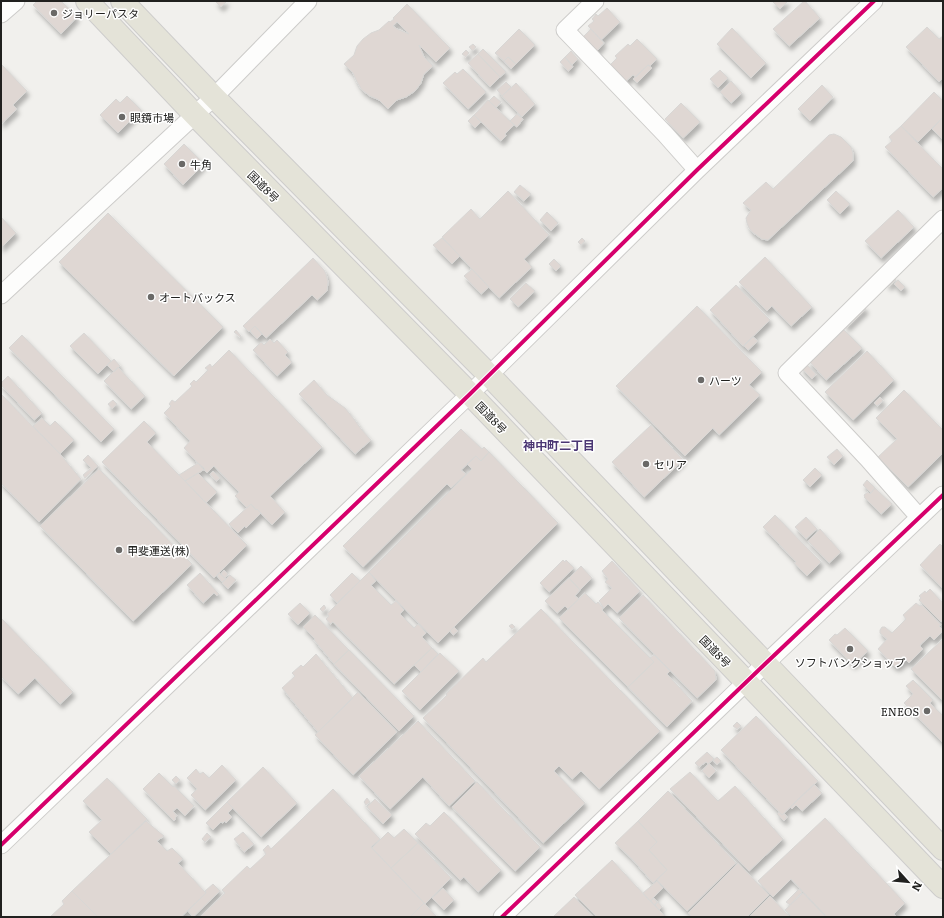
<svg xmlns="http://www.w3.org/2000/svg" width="944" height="918" viewBox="0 0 944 918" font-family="Literata,'Noto Sans JP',serif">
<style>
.building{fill:#dfd7d3;stroke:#d8d7d5;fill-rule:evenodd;filter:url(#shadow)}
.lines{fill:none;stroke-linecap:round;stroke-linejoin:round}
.minor-casing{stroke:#cdccca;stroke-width:19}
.highway-casing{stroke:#cecdcc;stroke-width:24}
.minor{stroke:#fdfdfc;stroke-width:17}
.highway{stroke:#e4e3d8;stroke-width:22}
.cycleway-casing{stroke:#fff;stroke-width:6}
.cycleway{stroke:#d6006c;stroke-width:4}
.poi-dot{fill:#6a6967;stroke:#fff;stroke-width:1.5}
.labels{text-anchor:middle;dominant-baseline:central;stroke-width:3;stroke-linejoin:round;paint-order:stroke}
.poi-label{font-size:11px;fill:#21211f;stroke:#fff;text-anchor:start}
.street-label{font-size:11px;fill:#21211f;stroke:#fff}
.neighbourhood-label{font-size:12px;font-weight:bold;fill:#4b3774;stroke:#fff}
</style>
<defs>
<filter id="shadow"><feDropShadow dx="2.5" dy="4.5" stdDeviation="2" flood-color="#0004"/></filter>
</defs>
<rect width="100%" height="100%" fill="#f1f0ed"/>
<path class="building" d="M37 1H61L77 17 61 34 33 5Z
M215 1H227L221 7Z
M772 1H788L780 9Z
M804 1H805L820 18 789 46 773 29Z
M407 4 450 48 436 62 419 45 424 57 433 66 424 74 421 83 415 91 406 97 397 100 388 109 379 100 370 96 362 90 357 82 353 73 344 64 354 55 357 46 363 39 371 33 379 30 389 21 390 22 394 19 393 18ZM397 22 409 34 397 29 393 26Z
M607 8 620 22 601 40 588 26 594 21 592 19 596 14 598 16Z
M927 27 939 39 943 36V78L939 82 906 47Z
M732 28 766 63 751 78 717 44Z
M519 29 535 45 516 64 508 57 504 61 495 53Z
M591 29 604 43 596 52 582 38Z
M637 39 657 59 650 66 648 65 636 77 633 75 626 81 610 65 617 58 615 56 628 44 630 46Z
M473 44 476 47 473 51 469 47Z
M483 49 506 72 500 77 478 54Z
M466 50 469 53 466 57 462 54Z
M571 51 578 59 572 65 565 57Z
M478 54 500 77 490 87 468 63Z
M508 57 516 64 511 69 504 61Z
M565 57 573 67 568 71 560 62Z
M1 64 27 91 13 105 17 109 1 124Z
M648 65 652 68 637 83 633 79Z
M463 69 486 92 468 109 443 83 455 72 457 74Z
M720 70 728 78 718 88 710 79Z
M731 81 742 93 731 103 720 92Z
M506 82 511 87 502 96 497 90Z
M516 83 535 104 522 117 502 96Z
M822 85 833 97 810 121 798 109Z
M934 92 943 101V117L918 142 901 126Z
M127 96 141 110 118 133 100 115 116 99 120 103Z
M494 96 501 102 496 108 489 101Z
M488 100 514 125 505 134 506 136 501 141 474 115Z
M681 103 700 122 683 138 665 119Z
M517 114 523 119 517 127 510 121Z
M474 115 481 122 475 128 468 121Z
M943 117V140L932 129Z
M901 126 943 169V188L933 197 885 147 892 141 889 137Z
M834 134 841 137 851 147 853 153V161L768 240 762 239 752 232 749 228 747 223 746 218 751 210 743 203 766 182 773 189 829 135Z
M184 144 204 164 183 185 164 164Z
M520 185 531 194 524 201 514 192Z
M508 191 549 235 524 259 532 267 499 298 442 237 471 209 480 219Z
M836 191 850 204 840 214 827 200Z
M898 210 914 227 881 258 865 241Z
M547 212 558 223 551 231 540 220Z
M108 213 223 327 174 376 59 262Z
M1 217 16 233 1 248Z
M442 238 460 256 452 264 433 245Z
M582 238 585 241 581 245 578 242Z
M765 257 812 307 791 326 772 306 767 311 739 282Z
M313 258 324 270 326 274 328 282 327 291 317 300 312 295 266 338 255 326 249 332 243 326Z
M554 259 561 266 556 271 549 264Z
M472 269 489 287 481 294 464 276Z
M893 276 896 280 889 286 886 283Z
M898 280 905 287 901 291 894 284Z
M526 283 535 291 518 307 510 299Z
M736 285 770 320 743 346 710 310Z
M862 305 866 309 847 327 844 323Z
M697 306 762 372 749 385 760 395 719 435 713 428 685 456 616 386Z
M255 326 262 334 257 339 250 331Z
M843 329 862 348 826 380 809 361Z
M236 330 241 336 240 337 234 332Z
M84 333 111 361 98 374 70 346Z
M22 335 114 429 101 442 9 348Z
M753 337 758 341 748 350 744 346Z
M270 339 274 343 277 340 288 352 285 355 292 362 277 376 253 350 261 342 264 345Z
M229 350 322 447 270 496 285 512 272 525 257 509 256 510 251 504 247 508 235 496 239 492 214 466 207 473 184 448 190 441 164 413 171 406 169 404 172 400 175 402 192 386 190 384 194 380 196 382 208 370 205 368 210 364 212 367Z
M867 351 894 380 853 420 825 392Z
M114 359 120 366 114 372 107 365Z
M805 363 816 374 812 379 801 368Z
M118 367 145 396 131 409 104 381Z
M8 376 42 413 34 420 1 385V383Z
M314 380 327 395 345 408 354 419 361 429 371 440 355 454 299 394Z
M904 390 943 430V453L908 487 878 457 897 439 876 418Z
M1 394 60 454 81 479 39 522 1 483Z
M880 397 883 401 877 406 874 403Z
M113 400 117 404 112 409 108 404Z
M42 418 50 426 55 421 74 440 60 454 33 426Z
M144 421 156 433 147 442 247 545 214 578 102 462Z
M651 425 683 460 644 497 612 462Z
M461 429 482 449 484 447 489 452 481 461 476 456 461 470 466 474 451 488 447 484 363 567 343 546Z
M837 449 843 456 834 465 827 457Z
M489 452 558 523 438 643 369 572 472 469 467 464 476 456 481 461Z
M88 455 98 466 85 478 83 475 91 468 83 460Z
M198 463 205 469 185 481 179 475Z
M815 468 822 475 810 487 803 480Z
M99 469 192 564 133 621 40 526Z
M213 471 220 478 216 481 210 474Z
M198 473 217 492 206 503 185 481Z
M867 480 875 488 871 493 863 485Z
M875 488 892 504 881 514 864 497H865L864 495 868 492 870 494Z
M251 504 256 510 257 509 261 513 246 528 245 526 238 533 229 524Z
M775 515 821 562 807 576 794 563 796 562 763 527Z
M806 517 817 529 806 539 795 527Z
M820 529 841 552 829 563 808 541Z
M940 544 943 547V589L920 565Z
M563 560 565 562 566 560 574 568 549 592 540 583Z
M612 561 640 591 617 613 608 604 604 608 599 601 612 588 605 582 608 579 602 571Z
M581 566 592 578 580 590 569 578Z
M224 570 228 574 225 578 221 574Z
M369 572 376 581 371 585 391 605 396 601 404 610 400 614 414 628 418 624 426 633 422 637 432 648 394 684 333 622 330 624 326 619 329 616 327 614Z
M200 573 219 594 217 596 214 593 203 603 187 585Z
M219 573 226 579 222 582 217 576Z
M352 573 360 581 337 603 330 595Z
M230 575 236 580 228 589 222 583Z
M569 578 580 590 575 596 579 599 568 609 565 606 557 613 545 601Z
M930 589 943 603V620L941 622 919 600 921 598 919 596 925 591 926 593Z
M585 593 596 604 598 602 603 608 602 610 654 662 628 687 559 618Z
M643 595 715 671 716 680 697 698 619 618Z
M300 603 310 613 298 625 288 614Z
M916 603 920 606 922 605 941 625 939 626 943 630V631L934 640 930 636 921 644 920 646 923 649 909 663 906 660 898 667 896 666 895 667 878 649 887 639 880 633V630L882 627H885L892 633 906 619 903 615Z
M324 605 326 608 323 612 320 609Z
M541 609 660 731 599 789 581 771 572 779 559 766 554 771 585 803 543 843 423 718 447 695 446 694 483 658 486 662Z
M315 615 349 650 334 664 314 640 315 639 303 627Z
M1 618 73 692 60 704 35 678 18 694 1 676Z
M512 624 515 627 512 629 509 626Z
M454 627 458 631 453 635 450 631Z
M845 628 868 651 853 665 829 640 835 634 837 635Z
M943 639V701L911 669Z
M432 648 438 654 421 672 414 665Z
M349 650 414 716 399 731 334 664Z
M440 653 459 671 420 710 402 691Z
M316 654 353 698 318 732 282 688 295 676 292 673 301 665 303 667Z
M654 655 670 671 667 674 692 701 667 727 628 687 654 662 650 658Z
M913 680 933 700 930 703 943 716V743L904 703 913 694 906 686Z
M358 692 397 732 353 775 315 735Z
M756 716 818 781 782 815 721 750Z
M418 721 475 781 449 806 423 777 390 809 359 776Z
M737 722 741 726 737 729 733 726Z
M707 752 714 759 708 764 706 762 699 767 695 763Z
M717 757 721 761 717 765 713 760Z
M709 763 716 771 709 778 702 771Z
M222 765 236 780 205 810 191 795 197 789 187 778 196 769 200 774 203 772 209 778Z
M263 767 297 803 261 837 227 802Z
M690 772 718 801 735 786 783 839 749 871 670 789Z
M159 773 173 787 174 786 194 806 185 816 177 808 173 811 177 816 175 818 176 819 174 821 143 789Z
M176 776 180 780 176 784 172 780Z
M107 778 147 819 111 854 89 832 102 820 83 801Z
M477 782 540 847 515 871 452 807Z
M814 784 822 793 802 811 796 805 792 809 790 807Z
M333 789 380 839 371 847 424 903 410 917H200L225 893 222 890 247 866 250 869 266 854 263 850 268 845 271 849Z
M668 791 736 863 687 911 657 880 667 870 649 850 657 842 638 821Z
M367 798 370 802 366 805 364 802Z
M375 799 392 815 383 824 367 807Z
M227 802 233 808 228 813 232 817 226 823 225 821 223 823 221 822 213 830 206 823Z
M444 812 501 870 478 892 464 877 460 880 415 834 426 823 430 826Z
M779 812 782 815 784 813 787 817 784 821 777 814Z
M825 818 905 903 894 914 897 917H827L791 879 773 897 758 881Z
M146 821 164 836 157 841 167 851 172 848 183 859 178 863 206 893 181 917H98L72 891Z
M638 821 657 842 649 850 667 870 653 883 632 859 615 843Z
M404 829 418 843 391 868 372 848 388 832 394 838Z
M243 832 254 844 244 852 234 839Z
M207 833 211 837 205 842 202 839Z
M418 843 451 878 425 904 391 868Z
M612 860 650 901 666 917H597L575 895Z
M738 863 769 895 747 917H692L688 913Z
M657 881 663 888 650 901 643 893Z
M213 884 220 891 193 917 188 911 206 893 205 891Z
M443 888 454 900 444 910 432 898Z
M799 889 802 892 790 905 786 902Z
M72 891 98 917H50L64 904 62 901Z
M803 893 826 917H792L785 910Z
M770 896 790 917H749Z
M574 897 593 917H553Z
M654 898 657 902 654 905 651 901Z
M658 902 662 907 659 910 655 905Z
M424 903 437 917H410Z"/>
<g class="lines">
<defs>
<path id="minor" d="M595 1 565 30 665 134 697 170
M1 14 16 1
M1 295 214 97 308 1
M919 517 868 459 787 373 943 219
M1 845 470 394 697 170 874 1
M502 917 765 664 943 495"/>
<path id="highway" d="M87 1 194 114 470 394 943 887
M122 1 214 97 489 375 943 849"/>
</defs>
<use href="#minor" class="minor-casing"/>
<use href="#highway" class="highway-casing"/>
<use href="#minor" class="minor"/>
<use href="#highway" class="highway"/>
<defs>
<path id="cycleway" d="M1 845 470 394 697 170 874 1
M502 917 765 664 943 495"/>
</defs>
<use href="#cycleway" class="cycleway-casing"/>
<use href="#cycleway" class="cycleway"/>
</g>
<g class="poi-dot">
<circle cx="54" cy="13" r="4"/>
<circle cx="122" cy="117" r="4"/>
<circle cx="182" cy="164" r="4"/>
<circle cx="151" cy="297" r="4"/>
<circle cx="701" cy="380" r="4"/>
<circle cx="646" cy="464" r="4"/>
<circle cx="119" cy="550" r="4"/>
<circle cx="850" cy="649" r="4"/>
<circle cx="927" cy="711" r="4"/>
</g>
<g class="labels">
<g class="poi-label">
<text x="62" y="13">ジョリーパスタ</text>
<text x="130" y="117">眼鏡市場</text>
<text x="190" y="164">牛角</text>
<text x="159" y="297">オートバックス</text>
<text x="709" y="380">ハーツ</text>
<text x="654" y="464">セリア</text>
<text x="127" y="550">甲斐運送(株)</text>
<text x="850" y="662" text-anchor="middle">ソフトバンクショップ</text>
<text x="919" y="711" text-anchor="end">ENEOS</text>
</g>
<g class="street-label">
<text transform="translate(264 186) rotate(45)">国道8号</text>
<text transform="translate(492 417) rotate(46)">国道8号</text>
<text transform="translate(716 651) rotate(46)">国道8号</text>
</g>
<g class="neighbourhood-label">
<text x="559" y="445">神中町二丁目</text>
</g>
</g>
<rect width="944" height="918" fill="none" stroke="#21211f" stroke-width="4"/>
<g transform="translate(908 882) rotate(117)" stroke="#ffffff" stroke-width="3" paint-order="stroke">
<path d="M0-3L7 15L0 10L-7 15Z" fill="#21211f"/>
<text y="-6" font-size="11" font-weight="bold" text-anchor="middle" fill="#21211f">N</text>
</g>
</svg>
